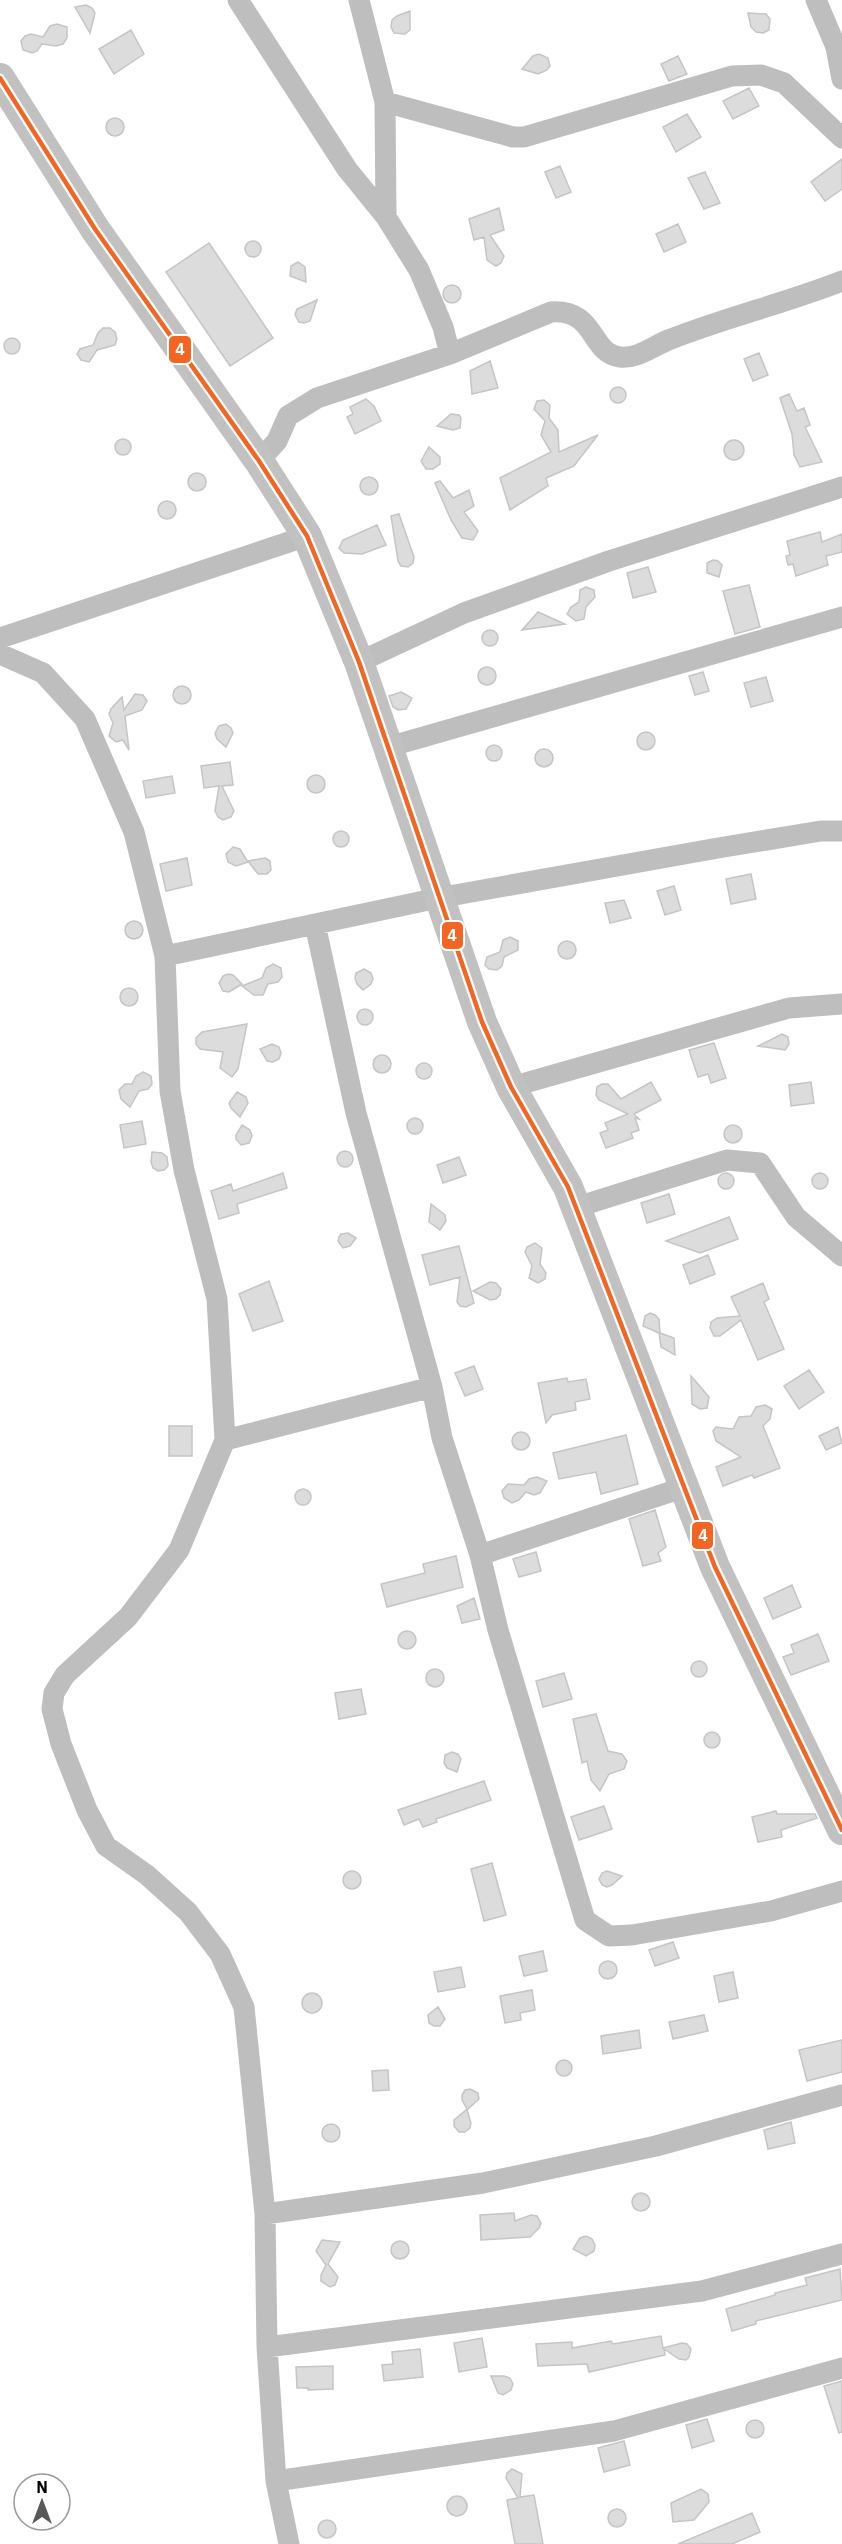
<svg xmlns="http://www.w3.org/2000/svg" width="842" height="2544" viewBox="0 0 842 2544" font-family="'IBM Plex Sans',sans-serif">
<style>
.building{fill:#dcdcdc;stroke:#c5c5c5;stroke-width:1.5}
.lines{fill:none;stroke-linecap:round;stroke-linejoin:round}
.street{stroke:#bebebe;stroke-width:21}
.secondary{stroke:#c1c1c1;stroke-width:30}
.bus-1-casing{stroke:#fff;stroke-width:9}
.bus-1{stroke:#f26522;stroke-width:4.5}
.line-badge{stroke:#fff;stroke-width:2}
.badge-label{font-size:16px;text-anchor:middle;font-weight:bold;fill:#fff}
</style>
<rect width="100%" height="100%" fill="#fff"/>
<path class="building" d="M86 5 92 8 95 13 90 33 75 7Z
M410 11V30L405 34 394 33 391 27 392 20 397 16Z
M748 13 766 14 770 19 769 30 763 33 756 32 751 27Z
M57 24 67 27V38L63 44 56 46 42 44 37 51 32 53 23 50 21 41 25 36 31 34 43 37 50 26Z
M131 30 144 54 114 74 99 49Z
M539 54 548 58 550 66 547 70 538 74 522 69 533 56Z
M678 56 687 74 669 81 661 64Z
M749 88 759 106 733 119 723 101Z
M687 114 701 137 676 152 663 127Z
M106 127a9 9 0 1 1 18 0a9 9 0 1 1-18 0Z
M842 159V189L825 201 811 182Z
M560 166 571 192 556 198 545 172Z
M705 172 720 203 704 209 688 178Z
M499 208 504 230 490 235 504 256 501 263 496 266 487 260 484 237 474 240 469 219Z
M678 224 686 242 664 252 656 234Z
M245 249a8 8 0 1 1 16 0a8 8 0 1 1-16 0Z
M209 243 273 338 230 366 166 272Z
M298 262 305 267 306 282 290 276 291 266Z
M443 294a9 9 0 1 1 18 0a9 9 0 1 1-18 0Z
M317 300 310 321 304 323 299 322 295 315 297 309Z
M103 328H110L115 332 117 339 115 345 97 350 89 362 81 360 77 354 80 349 93 345 98 333Z
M4 346a8 8 0 1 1 16 0a8 8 0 1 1-16 0Z
M759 353 768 375 753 381 744 359Z
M490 361 498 388 472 394 470 371Z
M610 395a8 8 0 1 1 16 0a8 8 0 1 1-16 0Z
M789 394 797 411 804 408 810 425 805 427 822 462 800 467 794 455 792 434 780 398Z
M366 399 374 406 381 421 355 434 347 417 353 414 350 407Z
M544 400 550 405 549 418 558 430 559 452 598 435 574 466 546 478 548 486 510 510 500 478 551 452 541 435 545 421 534 409 537 401Z
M451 414 459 415 461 418 460 428 453 430 437 426Z
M115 447a8 8 0 1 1 16 0a8 8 0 1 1-16 0Z
M724 450a10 10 0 1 1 20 0a10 10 0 1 1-20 0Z
M429 447 440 457V464L433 469H426L421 461Z
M188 482a9 9 0 1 1 18 0a9 9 0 1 1-18 0Z
M360 486a9 9 0 1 1 18 0a9 9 0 1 1-18 0Z
M440 481 453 498 469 490 474 506 464 512 478 531 473 540 462 538 451 520 435 483Z
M158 510a9 9 0 1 1 18 0a9 9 0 1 1-18 0Z
M399 514 414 557 413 563 408 567 401 566 398 561 391 516Z
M377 525 386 545 362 554 344 553 339 548 343 540Z
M820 532 822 542 842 534V552L826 556 828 565 796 576 793 564 788 565 786 556 790 555 787 541Z
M713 560 718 561 722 565 719 577 707 573V563Z
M648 567 656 592 633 598 627 573Z
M749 585 760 627 735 634 723 591Z
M586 587 594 590 595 597 586 607 584 619 576 621 567 614 571 607 579 602 580 590Z
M538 612 565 624 522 630Z
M482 638a8 8 0 1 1 16 0a8 8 0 1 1-16 0Z
M478 676a9 9 0 1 1 18 0a9 9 0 1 1-18 0Z
M703 672 709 691 695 695 689 676Z
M766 677 773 701 751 707 744 683Z
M173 695a9 9 0 1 1 18 0a9 9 0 1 1-18 0Z
M401 692 412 698 406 709 398 710 393 707 389 696Z
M135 694 143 695 147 701 142 710 125 716 129 750 123 740 116 742 109 736 113 723 109 714 111 709 122 697 124 710Z
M226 724 231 728 233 733 226 747 217 739 215 733 219 726Z
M637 741a9 9 0 1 1 18 0a9 9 0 1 1-18 0Z
M486 753a8 8 0 1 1 16 0a8 8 0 1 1-16 0Z
M535 758a9 9 0 1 1 18 0a9 9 0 1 1-18 0Z
M230 762 233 785 222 786 234 811 231 817 223 820 218 817 215 811 219 786 204 788 201 766Z
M307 784a9 9 0 1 1 18 0a9 9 0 1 1-18 0Z
M172 776 175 793 146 798 143 781Z
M333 839a8 8 0 1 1 16 0a8 8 0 1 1-16 0Z
M233 847 240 849 248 862 236 866 228 862 226 854Z
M187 858 192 885 166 891 160 864Z
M265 858 270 861 271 870 267 874H258L248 861Z
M751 874 756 899 731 904 726 879Z
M674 886 681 910 665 915 657 891Z
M624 900 631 918 610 923 605 903Z
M125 930a9 9 0 1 1 18 0a9 9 0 1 1-18 0Z
M510 937 518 941V950L504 957 502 966 497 970 489 969 485 965 487 957 500 952 503 940Z
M558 950a9 9 0 1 1 18 0a9 9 0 1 1-18 0Z
M273 964 281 968 282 977 278 982 268 984 263 995H254L242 986 262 978 266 968Z
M364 969 371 973 373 979 371 984 363 990 357 984 355 978 356 973Z
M228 974 233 975 242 984 229 992 223 991 219 983 223 976Z
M120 997a9 9 0 1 1 18 0a9 9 0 1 1-18 0Z
M357 1017a8 8 0 1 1 16 0a8 8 0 1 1-16 0Z
M247 1024 238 1069 232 1077 220 1068 223 1052 200 1049 196 1044V1038L202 1032Z
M782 1034 788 1037 789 1044 785 1050 758 1046Z
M714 1043 726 1078 711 1083 708 1074 698 1077 689 1050Z
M272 1044 279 1047 281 1053 279 1059 273 1062 267 1061 260 1049Z
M373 1064a9 9 0 1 1 18 0a9 9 0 1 1-18 0Z
M416 1071a8 8 0 1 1 16 0a8 8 0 1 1-16 0Z
M143 1072 151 1076 152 1084 148 1089 139 1091 130 1107 121 1099 119 1090 125 1084H132L136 1076Z
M651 1082 661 1100 634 1114 639 1119 635 1118 639 1130 631 1133 633 1138 606 1148 600 1133 608 1130 605 1123 628 1114 599 1100 596 1095 597 1087 602 1084H608L621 1099Z
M811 1082 814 1103 791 1106 789 1085Z
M237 1092 246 1097 248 1103 240 1117 231 1108 229 1103Z
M407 1126a8 8 0 1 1 16 0a8 8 0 1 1-16 0Z
M142 1121 146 1144 124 1148 120 1125Z
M242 1125 250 1130 252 1136 249 1143 241 1145 236 1139V1135Z
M724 1134a9 9 0 1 1 18 0a9 9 0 1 1-18 0Z
M337 1159a8 8 0 1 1 16 0a8 8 0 1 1-16 0Z
M152 1152 162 1153 167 1157 168 1166 164 1170 158 1171 153 1168 151 1162Z
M459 1157 466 1175 443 1183 437 1165Z
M718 1181a8 8 0 1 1 16 0a8 8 0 1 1-16 0Z
M812 1181a8 8 0 1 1 16 0a8 8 0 1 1-16 0Z
M283 1173 287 1188 237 1204 239 1213 219 1219 211 1191 231 1184 233 1191Z
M669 1194 675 1214 647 1223 641 1203Z
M431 1204 445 1215 446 1221 440 1230 429 1222Z
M729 1217 738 1239 700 1253 666 1241Z
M348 1233 356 1238 350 1246 343 1248 338 1241 339 1237 341 1234Z
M535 1243 542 1248 540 1264 546 1273 545 1279 538 1283 529 1278 532 1266 525 1252 527 1247Z
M459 1246 474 1303 466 1307 460 1306 457 1302 460 1277 430 1285 422 1255Z
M708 1255 715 1274 690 1284 683 1265Z
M269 1281 283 1321 253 1331 239 1294Z
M490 1282 496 1283 501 1289 500 1295 496 1299 490 1300 473 1291Z
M763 1283 769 1299 764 1302 784 1349 758 1360 741 1320 720 1336H714L710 1328 711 1322 717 1318 740 1316 731 1297Z
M650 1313 655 1315 659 1319 660 1333 674 1338 675 1355 661 1347 659 1333 643 1326 645 1316Z
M474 1366 483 1389 465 1396 455 1373Z
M809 1370 824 1392 799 1409 784 1386Z
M691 1376 709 1397 707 1408 700 1409 692 1404Z
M567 1378 568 1382 586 1379 590 1399 575 1402 576 1410 552 1415 546 1423 538 1383Z
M765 1405 772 1409 770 1419 763 1426 780 1468 754 1478 752 1475 723 1486 716 1467 741 1457 716 1441 713 1431 716 1427 733 1429 739 1417 751 1416 756 1407Z
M169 1426H192V1456H169Z
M838 1427 842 1443 826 1450 819 1436Z
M512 1441a9 9 0 1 1 18 0a9 9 0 1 1-18 0Z
M626 1435 638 1484 601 1494 596 1472 559 1479 553 1453Z
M537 1477 547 1481 540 1493 534 1495 526 1492 519 1500 512 1503 504 1498 502 1491 508 1484 524 1485 529 1479Z
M295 1497a8 8 0 1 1 16 0a8 8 0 1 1-16 0Z
M655 1510 666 1547 658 1553 661 1561 643 1566 629 1519Z
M536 1552 541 1571 519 1577 513 1559Z
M456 1556 463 1587 387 1607 381 1584 425 1573 423 1564Z
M792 1585 801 1607 773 1619 764 1598Z
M474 1598 480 1619 462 1623 457 1606Z
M398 1640a9 9 0 1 1 18 0a9 9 0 1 1-18 0Z
M818 1634 829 1661 791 1675 783 1657 794 1653 791 1645Z
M691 1669a8 8 0 1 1 16 0a8 8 0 1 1-16 0Z
M426 1678a9 9 0 1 1 18 0a9 9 0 1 1-18 0Z
M564 1673 572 1699 543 1707 536 1681Z
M361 1689 366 1714 339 1719 335 1693Z
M596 1714 608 1751 622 1754 627 1761 624 1769 609 1774 600 1791 591 1780 587 1761 582 1763 573 1719Z
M704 1740a8 8 0 1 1 16 0a8 8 0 1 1-16 0Z
M452 1752 458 1754 461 1759 457 1772 447 1768 444 1763 445 1755Z
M484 1781 491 1800 436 1819 437 1822 423 1827 419 1819 404 1825 398 1810Z
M604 1806 612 1829 579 1840 571 1817Z
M776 1811 777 1814H815L817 1818 781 1830 782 1837 758 1842 752 1817Z
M492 1863 506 1915 484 1921 471 1869Z
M607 1871 622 1876 612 1885 607 1887 602 1885 599 1879 602 1873Z
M343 1880a9 9 0 1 1 18 0a9 9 0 1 1-18 0Z
M673 1942 679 1958 655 1966 649 1950Z
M543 1951 547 1971 524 1976 519 1956Z
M599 1970a9 9 0 1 1 18 0a9 9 0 1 1-18 0Z
M461 1967 465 1987 438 1992 434 1972Z
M733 1972 738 1998 719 2002 714 1976Z
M532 1990 535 2010 520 2013 521 2020 505 2023 500 1996Z
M302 2003a10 10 0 1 1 20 0a10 10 0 1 1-20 0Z
M438 2007 445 2019 440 2026H434L429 2023 428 2015Z
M704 2015 708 2031 673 2039 669 2022Z
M639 2030 641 2048 603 2054 601 2036Z
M842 2040V2072L807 2081 799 2050Z
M556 2068a8 8 0 1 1 16 0a8 8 0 1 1-16 0Z
M388 2070 389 2090 373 2091 372 2071Z
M470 2089 478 2093 479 2099 467 2110 471 2123 470 2128 465 2132H459L454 2126V2120L467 2109 462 2100V2095L465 2090Z
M791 2122 795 2143 768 2149 764 2130Z
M322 2133a9 9 0 1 1 18 0a9 9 0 1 1-18 0Z
M632 2202a9 9 0 1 1 18 0a9 9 0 1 1-18 0Z
M514 2213 515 2221 531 2215 537 2216 541 2223 539 2228 530 2237 481 2240 480 2215Z
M586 2236 592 2239 595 2245 594 2251 586 2256 573 2249 580 2238Z
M322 2240 340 2242 328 2264 338 2277 335 2285 330 2287 321 2281V2275L326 2265 316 2251Z
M391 2250a9 9 0 1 1 18 0a9 9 0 1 1-18 0Z
M840 2269 842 2300 756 2321V2324L732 2331 726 2309 775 2295V2293L807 2285 805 2278Z
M661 2336 663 2348 682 2343 687 2344 691 2349 689 2357 686 2360 679 2359 664 2349 665 2355 589 2372 587 2364 538 2366 536 2344 572 2342V2348L611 2341 613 2344Z
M482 2338 487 2367 459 2372 454 2343Z
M420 2349 423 2377 384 2381 382 2365 393 2364 392 2352Z
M333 2366V2389L308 2390V2388H297L296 2367Z
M491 2376H504L510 2378 513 2384 511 2390 503 2395 498 2393Z
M842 2381V2432L839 2433 824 2386Z
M707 2419 714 2441 692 2448 686 2425Z
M746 2429a9 9 0 1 1 18 0a9 9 0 1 1-18 0Z
M624 2441 630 2465 604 2472 598 2448Z
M512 2469 522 2474 520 2497 534 2495 543 2544H515L507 2500 518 2498 506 2478 507 2473Z
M701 2489 708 2494 709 2502 694 2520 673 2522 671 2503Z
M447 2506a10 10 0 1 1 20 0a10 10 0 1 1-20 0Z
M608 2518a9 9 0 1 1 18 0a9 9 0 1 1-18 0Z
M752 2513 760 2532 732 2544H678Z
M318 2529a9 9 0 1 1 18 0a9 9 0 1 1-18 0Z"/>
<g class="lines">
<path class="street" d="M238 0 347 169 386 217 419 270 443 327 450 354
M359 0 385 102 386 217
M816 0 836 47 842 79
M385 102 513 137H524L732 76 761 75 784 83 842 138
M259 461 277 441 288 416 317 398 450 354 551 312C597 309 589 353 620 357 639 359 654 345 671 339 727 317 786 303 842 281
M0 638 307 536
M0 654 43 673 85 719 134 832 165 956 170 1091 184 1170 217 1299 225 1440 179 1550 128 1617 65 1675 54 1693 52 1709 61 1744 87 1810 106 1846 147 1875 188 1912 220 1954 244 2007 265 2214 267 2347 276 2481 289 2544
M359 662 464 613 609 561 842 487
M388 747 842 617
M315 924 356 1113 432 1387 442 1438 480 1555 498 1630 585 1920 609 1936 632 1935 771 1911 842 1891
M165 956 438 898 718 848 821 831H842
M511 1087 789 1008 842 1004
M577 1207 727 1160 760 1163 796 1217 842 1256
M225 1440 432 1387
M480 1555 685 1487
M265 2214 483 2183 656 2146 842 2095
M267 2347 702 2291 842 2254
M276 2481 614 2431 842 2368"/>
<path class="secondary" d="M0 78 95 229 259 461 307 536 359 662 482 1022 511 1087 568 1187 715 1567 842 1830"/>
<defs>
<path id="bus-1" d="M0 78 95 229 259 461 307 536 359 662 482 1022 511 1087 568 1187 715 1567 842 1830"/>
</defs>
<use href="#bus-1" class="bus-1-casing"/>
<use href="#bus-1" class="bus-1"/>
</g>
<g class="line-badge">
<rect x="168" y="335" width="24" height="29" rx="6" fill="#f26522"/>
<rect x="441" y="921" width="23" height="29" rx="6" fill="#f26522"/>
<rect x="691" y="1521" width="23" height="29" rx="6" fill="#f26522"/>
</g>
<g class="badge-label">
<text x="180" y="355">4</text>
<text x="452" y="941">4</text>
<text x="703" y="1541">4</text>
</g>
<g transform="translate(42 2502)"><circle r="28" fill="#ffffff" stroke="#999999" stroke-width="1.5"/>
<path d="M0-4.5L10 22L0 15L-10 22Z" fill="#595959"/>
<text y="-9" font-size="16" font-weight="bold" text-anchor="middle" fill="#000000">N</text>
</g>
</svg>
